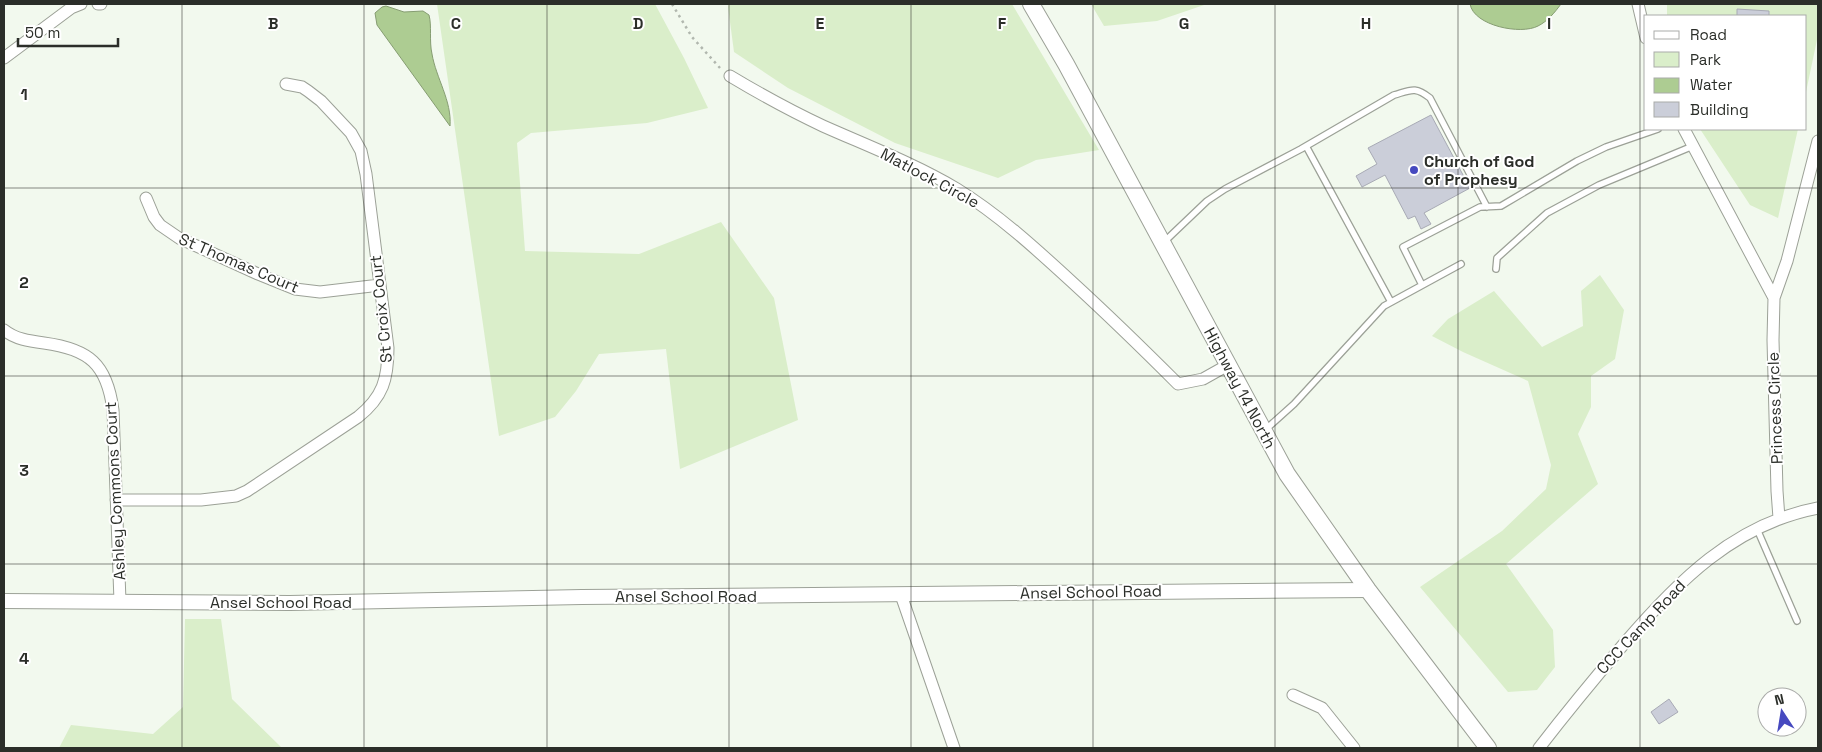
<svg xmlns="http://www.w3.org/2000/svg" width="1822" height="752" viewBox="0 0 1822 752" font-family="'Space Grotesk',sans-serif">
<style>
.green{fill:#daeeca}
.water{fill:#adcc92;stroke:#869d72}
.building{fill:#cbced9;stroke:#a8aab5}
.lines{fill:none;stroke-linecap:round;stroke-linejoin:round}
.service-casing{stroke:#9ca197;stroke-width:8}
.minor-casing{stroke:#9ca197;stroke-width:13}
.tertiary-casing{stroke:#9ca197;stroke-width:16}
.secondary-casing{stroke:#9ca197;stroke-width:18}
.path{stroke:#b1b7ae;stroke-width:2.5;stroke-dasharray:2.5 4;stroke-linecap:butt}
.service{stroke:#fff;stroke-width:5.5}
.minor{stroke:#fff;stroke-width:11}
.tertiary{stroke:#fff;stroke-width:14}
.secondary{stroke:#fff;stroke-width:16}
.grid{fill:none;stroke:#2b2e29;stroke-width:1;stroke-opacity:0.55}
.poi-dot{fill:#4649bf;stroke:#fff;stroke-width:2}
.labels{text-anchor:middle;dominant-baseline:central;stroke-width:4;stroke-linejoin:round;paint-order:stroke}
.poi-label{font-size:16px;font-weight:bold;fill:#2b2e29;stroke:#fff;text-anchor:start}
.street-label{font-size:16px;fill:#2b2e29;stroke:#fff}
.grid-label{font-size:16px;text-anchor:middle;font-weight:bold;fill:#2b2e29;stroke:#fff;stroke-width:4;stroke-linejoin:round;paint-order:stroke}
</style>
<rect width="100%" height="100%" fill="#f2f9ee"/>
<path class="green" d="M437 4H655L684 58 708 108 647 123 531 133 517 143 525 251 639 254 721 222 774 298 798 420 680 469 666 349 599 354 576 391 555 417 499 436Z
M729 4H1012L1099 150 1036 160 998 178 895 143 788 88 734 52 728 7Z
M1091 4H1207L1157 21 1104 26Z
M1667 4H1818V35L1806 92V16H1667Z
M1700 129H1798L1778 218 1750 205Z
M1600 275 1624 310 1615 359 1591 376V407L1578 434 1598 484 1506 564 1553 630 1555 667 1537 690 1508 692 1420 587 1502 531 1546 489 1551 465 1528 381 1463 352 1432 336 1448 319 1494 291 1542 347 1583 326 1581 291Z
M185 619H221L232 699 282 748H59L71 725 153 734 183 707Z"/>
<path class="water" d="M1470 4H1561C1555 12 1548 21 1538 26 1521 35 1474 26 1470 4Z
M386 6 404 12 423 11 429 15C432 26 429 41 432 54 436 78 452 101 450 126L377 25 375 13 382 7Z"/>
<path class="building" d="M1737 9 1769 11V16H1737Z
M1431 115 1470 188 1424 213 1431 224 1421 229 1415 216 1408 219 1385 175 1362 187 1356 176 1377 164 1368 148Z
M1669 699 1678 712 1659 724 1651 712Z"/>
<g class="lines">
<defs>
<path id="service" d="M1306 146 1391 302
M1164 242 1207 201 1225 189 1301 149 1394 95C1411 90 1415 86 1430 98L1487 207
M1496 269 1497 258 1547 213 1599 185 1693 146
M1422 285 1403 247 1480 207 1501 206 1577 161 1606 147 1658 129
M1265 430 1294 404 1384 306 1461 264
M1757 529 1797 621"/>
<path id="minor" d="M98 4H101
M1638 4 1646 38
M4 58 71 8 81 4
M730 76C760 94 791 111 823 126 868 146 915 164 957 189 999 215 1035 248 1072 282 1108 315 1143 349 1178 384L1203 379 1228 365
M1684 129 1774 298 1787 261 1818 141
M146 198 154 217 160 225 179 238 258 274 295 289 320 292 380 285
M1774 298 1773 340 1777 491 1779 518
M4 330C15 339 29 341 44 343 89 349 107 364 113 410L120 601
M116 500H201L236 496 247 491 358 417C383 397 388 379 388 348L366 174 361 151 351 133 321 101 308 91 302 87 286 84
M901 595 954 748
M1293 695 1322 708 1354 748
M1539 748C1566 713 1594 679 1623 645 1677 582 1734 524 1818 508"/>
<path id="tertiary" d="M4 601 290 603 582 597 1368 590"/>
<path id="secondary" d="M1031 4 1066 64 1287 474 1368 590 1488 748"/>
</defs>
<use href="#service" class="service-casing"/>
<use href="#minor" class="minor-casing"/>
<use href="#tertiary" class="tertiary-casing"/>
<use href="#secondary" class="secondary-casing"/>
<path class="path" d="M672 4 692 37 720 68"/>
<use href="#service" class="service"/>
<use href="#minor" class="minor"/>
<use href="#tertiary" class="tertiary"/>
<use href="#secondary" class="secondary"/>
</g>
<path class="grid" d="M182 4V748M364 4V748M547 4V748M729 4V748M911 4V748M1093 4V748M1275 4V748M1458 4V748M1640 4V748M4 188H1818M4 376H1818M4 564H1818"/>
<circle class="poi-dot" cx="1414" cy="170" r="5"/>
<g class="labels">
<g class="poi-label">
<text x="1424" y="161">Church of God<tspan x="1424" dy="18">of Prophesy</tspan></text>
</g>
<g class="street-label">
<text transform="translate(930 178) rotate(28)">Matlock Circle</text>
<text transform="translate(239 263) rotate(23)">St Thomas Court</text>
<text transform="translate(381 309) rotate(-96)">St Croix Court</text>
<text transform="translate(1240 388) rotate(62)">Highway 14 North</text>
<text transform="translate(1775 408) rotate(-92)">Princess Circle</text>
<text transform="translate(115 491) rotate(-93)">Ashley Commons Court</text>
<text transform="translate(1091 592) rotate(-1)">Ansel School Road</text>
<text x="686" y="596">Ansel School Road</text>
<text x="281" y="602">Ansel School Road</text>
<text transform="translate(1641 627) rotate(-47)">CCC Camp Road</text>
</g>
</g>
<g class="grid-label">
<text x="273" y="29">B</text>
<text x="456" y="29">C</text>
<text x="638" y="29">D</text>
<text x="820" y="29">E</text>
<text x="1002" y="29">F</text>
<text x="1184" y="29">G</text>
<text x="1366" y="29">H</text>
<text x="1549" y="29">I</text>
<text x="24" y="100">1</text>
<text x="24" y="288">2</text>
<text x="24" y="476">3</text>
<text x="24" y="664">4</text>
</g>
<rect width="1822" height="752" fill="none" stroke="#2b2e29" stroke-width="10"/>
<rect x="1644" y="15" width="162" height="115" fill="#ffffff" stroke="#aaaba9"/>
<rect x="1654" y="31" width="25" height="8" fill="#ffffff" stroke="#aaaba9"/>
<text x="1690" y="40" font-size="15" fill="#2b2e29">Road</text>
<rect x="1654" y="52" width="25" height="15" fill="#daeeca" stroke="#aaaba9"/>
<text x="1690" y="65" font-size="15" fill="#2b2e29">Park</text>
<rect x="1654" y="78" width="25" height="15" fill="#adcc92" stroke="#aaaba9"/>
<text x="1690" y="90" font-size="15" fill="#2b2e29">Water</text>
<rect x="1654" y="102" width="25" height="15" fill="#cbced9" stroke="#aaaba9"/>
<text x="1690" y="115" font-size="15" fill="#2b2e29">Building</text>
<g transform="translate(1782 712) rotate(348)"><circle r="24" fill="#ffffff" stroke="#aaaba9"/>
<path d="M0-4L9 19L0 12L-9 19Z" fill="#4649bf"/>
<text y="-8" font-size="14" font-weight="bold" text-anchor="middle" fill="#2b2e29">N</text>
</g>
<path d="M18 38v8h100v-8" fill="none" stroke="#2b2e29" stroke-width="2.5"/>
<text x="25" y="38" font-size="15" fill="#2b2e29" stroke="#ffffff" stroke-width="4" paint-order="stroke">50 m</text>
</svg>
